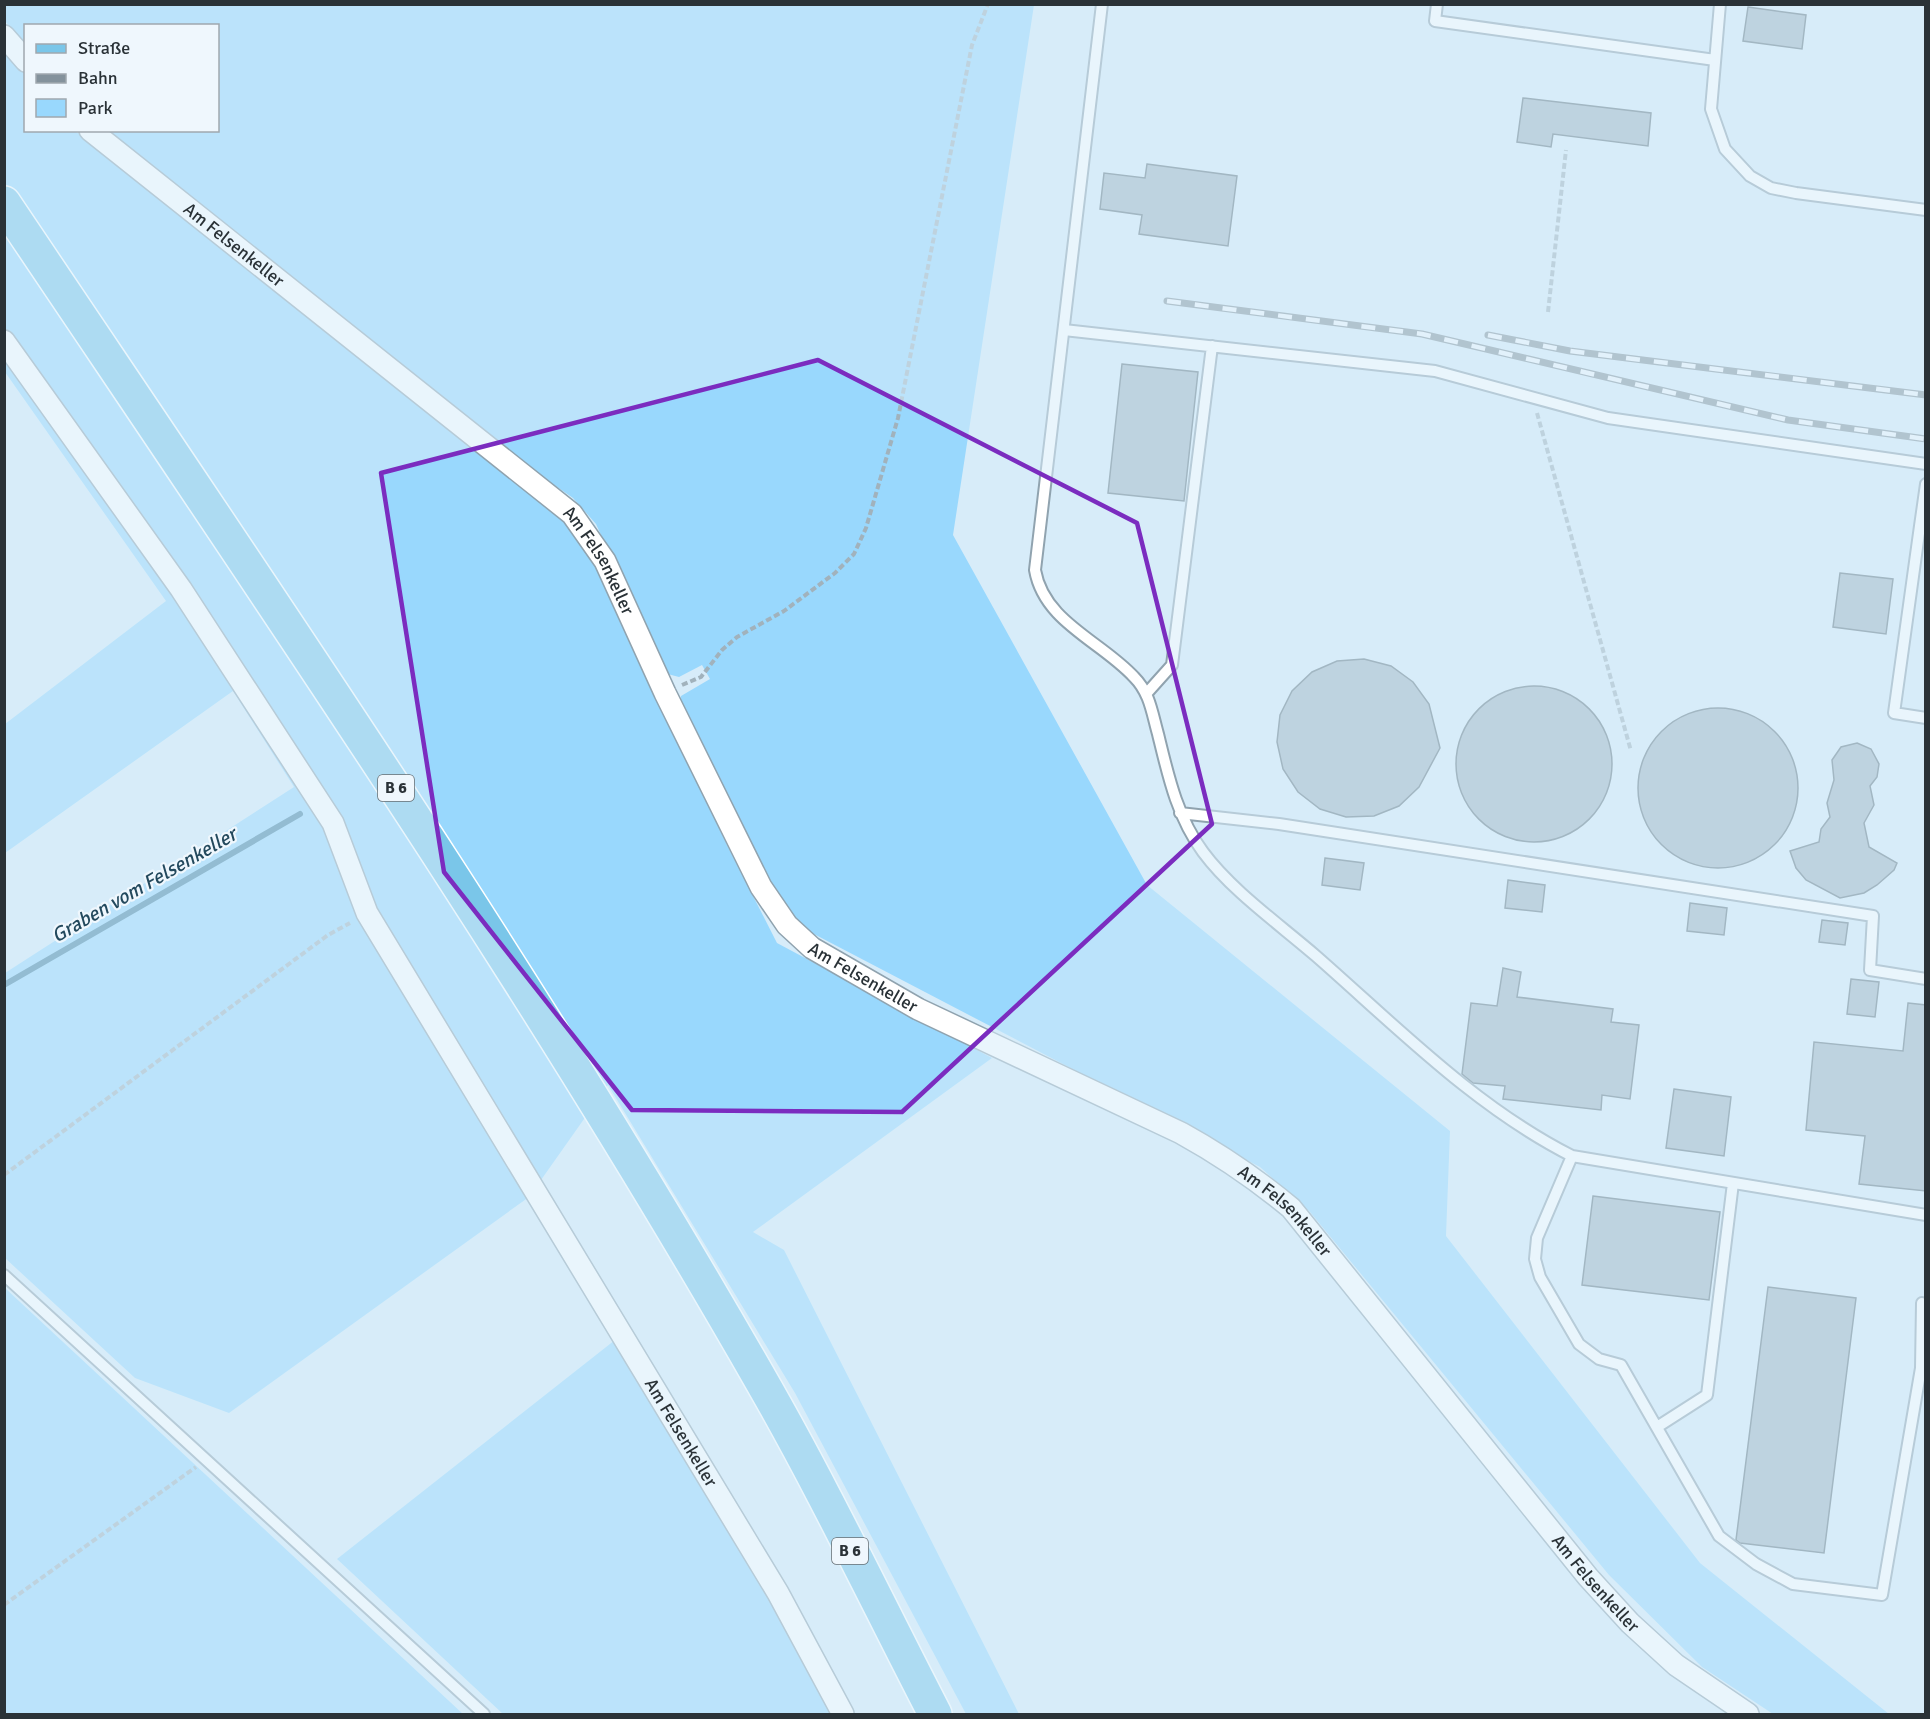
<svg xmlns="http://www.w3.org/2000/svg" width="1930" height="1719" viewBox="0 0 1930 1719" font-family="Signika,sans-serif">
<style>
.green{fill:#99d8fd}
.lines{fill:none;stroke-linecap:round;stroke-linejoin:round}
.stream{stroke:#4080a2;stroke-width:6}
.building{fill:#a1b4c1;stroke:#637681;stroke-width:1.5}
.service-casing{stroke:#90a3af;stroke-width:14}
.minor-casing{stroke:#90a3af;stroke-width:24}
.primary-casing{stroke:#fff;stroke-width:36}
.path{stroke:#a1b2bc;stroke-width:4;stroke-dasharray:6 3;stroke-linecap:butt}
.service{stroke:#fff;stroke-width:10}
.minor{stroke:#fff;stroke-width:21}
.primary{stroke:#7ac6e9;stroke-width:33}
.rail-casing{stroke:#84929c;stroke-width:7}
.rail{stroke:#eff7fd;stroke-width:4.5;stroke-dasharray:14;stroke-linecap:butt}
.marked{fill:none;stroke:#7b2cbf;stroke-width:4.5;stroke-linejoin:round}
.labels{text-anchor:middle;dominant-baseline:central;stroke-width:4.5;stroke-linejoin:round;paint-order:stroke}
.shield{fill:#eff7fd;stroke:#656d72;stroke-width:1.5}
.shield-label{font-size:16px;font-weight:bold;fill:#2a3237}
.street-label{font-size:18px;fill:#2a3237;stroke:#eff7fd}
.water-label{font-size:20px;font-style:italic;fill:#23495d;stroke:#eff7fd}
</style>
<rect width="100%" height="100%" fill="#d7ecf9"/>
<path class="green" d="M4 5H1034L953 535 1147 885 1450 1131 1446 1236 1700 1563 1889 1714H1773L1702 1667 1609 1575 1310 1212 1260 1167 789 921 679 707 681 696 710 679 702 665 679 677 664 673 596 524 573 498 505 451 105 131 218 130V26H26L25 45 5 21Z
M4 43 25 68 26 130 74 131 97 143 548 502 589 550 727 845 777 943 992 1058 753 1232 784 1250 1019 1714H966L795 1393 608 1085 529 1197 229 1413 135 1378 5 1258V973L294 787 233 691 5 853V724L166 601 5 372Z
M4 1288H5L463 1714H5Z
M615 1340 764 1584 834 1714H503L337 1559Z"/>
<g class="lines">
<path class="stream" d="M4 985 300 814"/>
</g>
<path class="building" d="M1748 7 1806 15 1802 49 1743 41Z
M1523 98 1651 113 1648 146 1553 134 1551 147 1517 142Z
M1147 164 1237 176 1228 246 1139 234 1142 215 1100 209 1104 173 1145 178Z
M1122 364 1198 372 1184 501 1108 493Z
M1840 573 1893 579 1886 634 1833 627Z
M1364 659 1391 666 1413 682 1429 704 1440 748 1419 787 1399 806 1374 816 1346 817 1320 809 1298 792 1283 769 1277 742 1280 715 1292 691 1312 672 1337 661Z
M1456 764a78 78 0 1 1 156 0a78 78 0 1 1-156 0Z
M1638 788a80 80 0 1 1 160 0a80 80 0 1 1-160 0Z
M1857 743 1871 749 1879 764 1877 777 1870 786 1874 805 1864 823 1869 847 1897 863 1894 870 1877 885 1864 893 1840 898 1806 880 1796 868 1790 851 1819 842 1821 829 1830 817 1827 803 1834 780 1832 760 1841 747Z
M1325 858 1364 863 1360 890 1322 885Z
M1508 880 1545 885 1542 912 1505 908Z
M1690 903 1727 908 1724 935 1687 931Z
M1822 920 1848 923 1845 945 1819 942Z
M1503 968 1521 972 1517 997 1613 1009 1611 1022 1639 1025 1630 1099 1602 1095 1601 1110 1503 1099 1505 1086 1473 1083 1462 1074 1471 1003 1497 1006Z
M1851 979 1879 982 1875 1017 1847 1014Z
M1908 1003 1926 1005V1191L1859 1184 1865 1136 1806 1130 1814 1042 1903 1051Z
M1674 1089 1731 1097 1724 1156 1666 1148Z
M1593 1196 1720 1212 1709 1300 1582 1285Z
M1768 1287 1856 1298 1824 1553 1740 1543 1736 1540Z"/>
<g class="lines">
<defs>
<path id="service" d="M1102 4 1035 570C1044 622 1101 641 1134 677 1150 693 1152 713 1158 734 1168 775 1177 817 1203 852 1231 890 1279 924 1316 956 1396 1026 1475 1107 1572 1156L1926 1215
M1437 4 1435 21 1715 60
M1720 4 1711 109 1725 149 1750 176 1771 188 1796 193 1926 210
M1064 330 1435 371 1608 418 1926 464
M1920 526 1926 484
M1926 527 1920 526 1894 713 1926 718
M1146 694 1172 665 1212 346
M1180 813 1279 824 1873 916 1870 970 1926 979
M1572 1156 1537 1238 1535 1259 1540 1277 1579 1344 1599 1359 1621 1365 1719 1536 1756 1564 1793 1584 1882 1595 1921 1368 1922 1303
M4 1275 484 1714
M1657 1427 1707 1395 1733 1183"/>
<g id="minor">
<path d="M4 36 26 61"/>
<path id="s1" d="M90 130 572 514 605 561 665 693 761 887 787 925 812 948 918 1009 1181 1133C1221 1155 1256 1179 1291 1208L1588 1577 1630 1623 1676 1665 1748 1714"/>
<path id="s2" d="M4 341 181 589 333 823 367 913 778 1593 843 1714"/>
</g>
<path id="primary" d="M4 203C265 592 530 976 762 1382 824 1490 878 1604 935 1714"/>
</defs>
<use href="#service" class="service-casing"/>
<use href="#minor" class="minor-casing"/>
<use href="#primary" class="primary-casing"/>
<path class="path" d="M1548 312 1566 150
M1537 413 1631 751
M682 685 701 677 722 650 737 637 784 611 835 573 854 554 866 528 898 418 972 45 988 4
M4 1175 328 935 350 923
M4 1605 196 1467"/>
<use href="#service" class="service"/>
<use href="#minor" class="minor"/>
<use href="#primary" class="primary"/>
<defs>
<path id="rail" d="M1167 301 1422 334 1788 420 1926 439
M1488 335 1570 351 1926 395"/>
</defs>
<use href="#rail" class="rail-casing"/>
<use href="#rail" class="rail"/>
</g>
<path d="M0 0H1930V1719H0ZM818 360 1137 523 1212 824 902 1112 632 1110 444 872 381 473Z" fill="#d7ecf9" fill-opacity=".55" fill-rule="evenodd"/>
<path class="marked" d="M818 360 1137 523 1212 824 902 1112 632 1110 444 872 381 473Z"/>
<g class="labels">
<g class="shield">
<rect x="378" y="775" width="36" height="26" rx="4.5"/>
<rect x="832" y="1538" width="36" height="26" rx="4.5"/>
</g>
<g class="shield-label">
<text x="396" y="788">B 6</text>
<text x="850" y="1551">B 6</text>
</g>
<g class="street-label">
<text stroke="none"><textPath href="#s1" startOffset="184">Am Felsenkeller</textPath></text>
<text stroke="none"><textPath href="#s1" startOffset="670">Am Felsenkeller</textPath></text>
<text stroke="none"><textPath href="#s1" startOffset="1174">Am Felsenkeller</textPath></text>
<text stroke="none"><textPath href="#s1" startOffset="1659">Am Felsenkeller</textPath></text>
<text stroke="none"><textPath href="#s2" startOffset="1287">Am Felsenkeller</textPath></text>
<text stroke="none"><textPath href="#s1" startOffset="2145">Am Felsenkeller</textPath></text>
</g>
<g class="water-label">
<text transform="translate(144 885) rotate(-30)">Graben vom Felsenkeller</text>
</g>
</g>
<rect width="1930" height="1719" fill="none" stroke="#2a3237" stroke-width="12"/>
<rect x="24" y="24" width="195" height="108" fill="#eff7fd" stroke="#a0a8ae" stroke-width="1.5"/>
<rect x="36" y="44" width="30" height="9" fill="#7ac6e9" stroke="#a0a8ae" stroke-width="1.5"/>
<text x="78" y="54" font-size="18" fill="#2a3237">Straße</text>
<rect x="36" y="74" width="30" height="9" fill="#84929c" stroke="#a0a8ae" stroke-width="1.5"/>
<text x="78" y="84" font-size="18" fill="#2a3237">Bahn</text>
<rect x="36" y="99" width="30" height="18" fill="#99d8fd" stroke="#a0a8ae" stroke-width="1.5"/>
<text x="78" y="114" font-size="18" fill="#2a3237">Park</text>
</svg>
